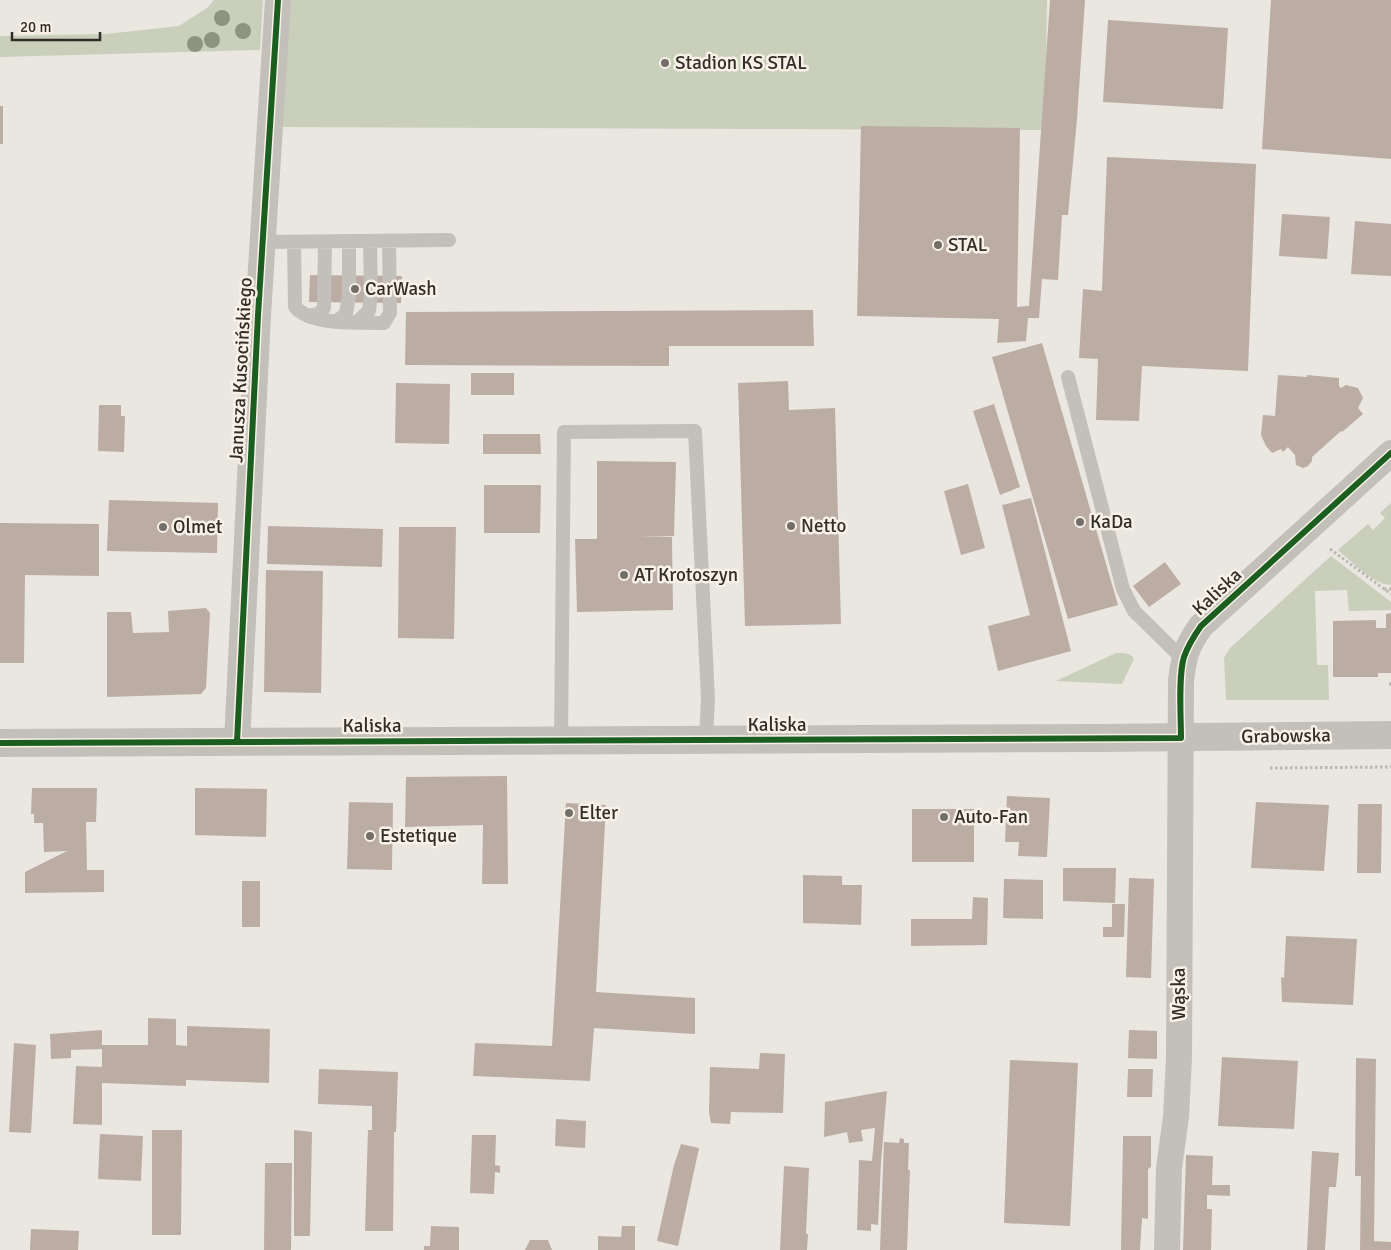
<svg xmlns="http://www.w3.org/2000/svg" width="1391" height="1250" viewBox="0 0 1391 1250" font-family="Signika,sans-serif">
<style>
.green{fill:#c9cfbb}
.building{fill:#bcada4}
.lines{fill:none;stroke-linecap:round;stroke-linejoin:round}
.path{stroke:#bcb7b1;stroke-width:3;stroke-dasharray:2.5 2.5;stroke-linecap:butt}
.service{stroke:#c3bfb9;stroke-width:14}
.minor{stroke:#c3bfb9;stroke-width:26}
.tertiary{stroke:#c3bfb9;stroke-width:28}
.cycleway-casing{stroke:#f7f1e7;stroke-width:9}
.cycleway{stroke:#1b5e20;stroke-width:6}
.tree{fill:#8c937e}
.poi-dot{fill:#736e68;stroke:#f7f1e7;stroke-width:2}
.labels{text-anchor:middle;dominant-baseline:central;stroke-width:5;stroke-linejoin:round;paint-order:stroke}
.poi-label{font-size:19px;fill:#332d28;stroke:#f7f1e7;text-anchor:start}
.street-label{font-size:19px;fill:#332d28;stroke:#f7f1e7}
</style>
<rect width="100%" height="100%" fill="#eae6e0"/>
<path class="green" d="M214 0H263L260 50 0 57V36L106 34 179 26 207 8Z
M287 0H1047L1045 130 280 127Z
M1391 503V585C1374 585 1351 561 1338 550L1368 524 1373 530 1385 518 1380 513Z
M1331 556 1391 602V610L1349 611 1347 590 1315 591 1317 665H1328L1329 700H1226L1224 658 1230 648Z
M1116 653C1123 653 1130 652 1134 659L1122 684 1056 681Z"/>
<path class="building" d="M1050 0H1085L1077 119 1068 215H1062L1058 280 1042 279 1039 318H1028L1026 341 997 343 999 319 857 316 861 126 1020 128 1017 307 1029 306Z
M1271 0H1391V159L1262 149Z
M1108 20 1228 28 1223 109 1103 102Z
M0 106H3V144H0Z
M1107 157 1256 164 1248 371 1142 366 1139 421 1096 420 1098 359 1079 358 1083 289 1102 291Z
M1282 214 1330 217 1327 259 1279 256Z
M1355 221 1391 224V276L1351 274Z
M310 275 402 276 401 303 309 302Z
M813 310 814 346H669V366L405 365 406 312Z
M1042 343 1118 605 1068 619 992 357Z
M471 373H514V395H471Z
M1278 375 1307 377V375L1339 378V386L1341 388 1346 385 1358 388 1363 398 1358 408 1363 414 1342 432 1341 431 1312 457V461L1308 466 1303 468 1296 465 1295 455 1288 447 1283 452 1281 449 1272 453 1266 446 1261 435 1263 415 1275 416Z
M788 381 789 410 835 408 841 624 745 626 738 383Z
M396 383 450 384 449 444 395 443Z
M994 404 1020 487 1000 495 973 411Z
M99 405H121V416H125L124 452 98 451Z
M483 434H540L541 454H483Z
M597 461 676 462 674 536 640 537H672L673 610 577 612 575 539H597Z
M968 484 985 548 961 555 944 491Z
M484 485H541L540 533H484Z
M1031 498 1071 651 998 671 988 626 1030 615 1002 505Z
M109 500 218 503 217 553 107 551Z
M0 523 99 524V576L25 575 24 663H0Z
M268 526 383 529 382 567 267 564Z
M399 527H456L454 639 398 638Z
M1165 562 1181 584 1149 607 1133 586Z
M266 570 323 571 321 693 264 692Z
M206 608 210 613 206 688 201 694 107 697V612H131L133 633 169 632 168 611Z
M1391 613V673H1378V677H1333V621L1376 620V628H1386V614Z
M507 776 508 884H482L483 825 405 827 406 777Z
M32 788H97L96 822H86L87 870H104V892L25 893V872L67 851 44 852 43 823H34V814H31Z
M195 788 267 789 266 837 195 835Z
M1007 796 1050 798 1047 857 1018 856 1019 842H1005Z
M349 802 393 803 392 870 347 869Z
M1256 802 1329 805 1324 871 1251 868Z
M566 803 606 805 596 992 695 998V1034L594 1028 590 1081 473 1076 475 1043 552 1046Z
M1358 804H1382L1381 873H1357Z
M912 809H974V862H912Z
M1063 868H1116L1115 903 1063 901Z
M803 875 842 876V885H862L861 925 803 923Z
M1129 878 1154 879 1151 978 1126 977Z
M1004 879 1043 880V919L1003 918Z
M242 881H260V927H242Z
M973 897 988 898 987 945 911 946V919H972Z
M1112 904H1125L1124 937H1103V927H1112Z
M1286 936 1357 939 1353 1005 1282 1002 1281 977 1284 978Z
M148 1018 176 1019V1045L187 1046V1026L270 1029 269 1083 186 1080V1086L102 1083V1125L73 1124 76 1066 102 1067V1049L71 1050V1058L51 1059 50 1034 102 1030V1045H148Z
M1129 1030 1157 1031V1059L1128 1058Z
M14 1043 36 1045 31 1133 9 1132Z
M760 1053 785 1054 783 1113 731 1112 730 1124 711 1123 709 1112 710 1067 759 1069Z
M1222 1057 1298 1061 1294 1129 1218 1126Z
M1356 1058 1376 1059 1374 1241 1391 1242V1250H1360L1361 1176H1355Z
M1010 1060 1078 1063 1070 1226 1004 1223Z
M319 1069 398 1072 396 1132H394L393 1231H365L368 1130H372V1106L318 1104Z
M1128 1069H1153L1152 1097H1127Z
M887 1091 881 1162 878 1225 871 1224V1231L857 1230 859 1160 872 1161 875 1128 861 1130 863 1141 849 1143 847 1132 824 1137 825 1102Z
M556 1119 586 1121 585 1148 555 1146Z
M152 1130H182L181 1235H152Z
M294 1130 312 1132 310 1236H294Z
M100 1134 143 1136 141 1181 98 1179Z
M472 1135H496L495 1165 500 1166V1173L495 1172 494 1194 470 1193Z
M1123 1136H1151V1167L1148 1169V1219L1142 1218 1140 1250H1121Z
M900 1138 904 1139V1143H909L908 1170H910L907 1250H880L884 1142 899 1143Z
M681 1144 699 1148 678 1246 657 1241 674 1165Z
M1312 1151 1339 1153 1336 1187H1329L1325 1250H1307Z
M1186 1155 1213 1156 1212 1185H1230V1196L1207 1195V1209H1212L1211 1250H1183Z
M265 1163H292L291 1250H264Z
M784 1166 809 1168 806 1234H808L807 1250H780Z
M431 1226 459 1227V1250H424V1246H430Z
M622 1226H635V1250H598V1236L621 1237Z
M31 1229 79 1231 78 1250H30Z
M530 1240H548L552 1250H525Z"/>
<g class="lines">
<path class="path" d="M1330 549 1391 594
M1384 589H1391
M1389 684H1391
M1270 768 1391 767"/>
<path class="service" d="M263 242 449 240
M294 242 295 307C312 326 359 322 384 323L390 313 389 241
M308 316 319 314 324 308 325 242
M337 321 346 314 349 295V241
M357 322 369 311 371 293 370 241
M1068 377 1123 589 1134 611 1183 659
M561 741 564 432 695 431 708 699 706 739"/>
<path class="minor" d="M237 742 258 315 278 0
M1167 1250 1169 1168 1176 1117 1179 1058 1181 681C1184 656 1186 647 1201 626L1391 453"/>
<path class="tertiary" d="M0 743 1098 738 1391 735"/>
<defs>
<path id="cycleway" d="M237 742 258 315 278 0
M0 743 1181 738C1181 717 1178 676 1184 657 1188 645 1194 636 1201 626L1391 453"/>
</defs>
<use href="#cycleway" class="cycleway-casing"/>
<use href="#cycleway" class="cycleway"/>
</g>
<g class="tree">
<circle cx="222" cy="18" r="8"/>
<circle cx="243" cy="31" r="8"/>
<circle cx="212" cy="40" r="8"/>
<circle cx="195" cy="44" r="8"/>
</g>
<g class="poi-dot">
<circle cx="665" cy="63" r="5"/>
<circle cx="938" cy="245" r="5"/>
<circle cx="355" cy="289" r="5"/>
<circle cx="1080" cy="522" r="5"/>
<circle cx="791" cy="526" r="5"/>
<circle cx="163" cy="527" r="5"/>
<circle cx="624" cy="575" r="5"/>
<circle cx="569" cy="813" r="5"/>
<circle cx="944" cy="817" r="5"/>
<circle cx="370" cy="836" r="5"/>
</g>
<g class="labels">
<g class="poi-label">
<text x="675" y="63">Stadion KS STAL</text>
<text x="948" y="245">STAL</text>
<text x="365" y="289">CarWash</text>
<text x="1090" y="522">KaDa</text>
<text x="801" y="526">Netto</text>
<text x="173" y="527">Olmet</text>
<text x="634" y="575">AT Krotoszyn</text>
<text x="579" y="813">Elter</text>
<text x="954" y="817">Auto-Fan</text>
<text x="380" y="836">Estetique</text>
</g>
<g class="street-label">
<text transform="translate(241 370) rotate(-87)">Janusza Kusocińskiego</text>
<text transform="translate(1217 592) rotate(-43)">Kaliska</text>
<text x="777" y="725">Kaliska</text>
<text x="372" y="726">Kaliska</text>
<text transform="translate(1286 736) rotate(-1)">Grabowska</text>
<text transform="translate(1179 994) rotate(-90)">Wąska</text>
</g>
</g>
<path d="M12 32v8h88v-8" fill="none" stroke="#332d28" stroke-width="2.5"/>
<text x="20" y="32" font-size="15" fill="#332d28" stroke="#f7f1e7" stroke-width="4" paint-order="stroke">20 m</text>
</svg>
